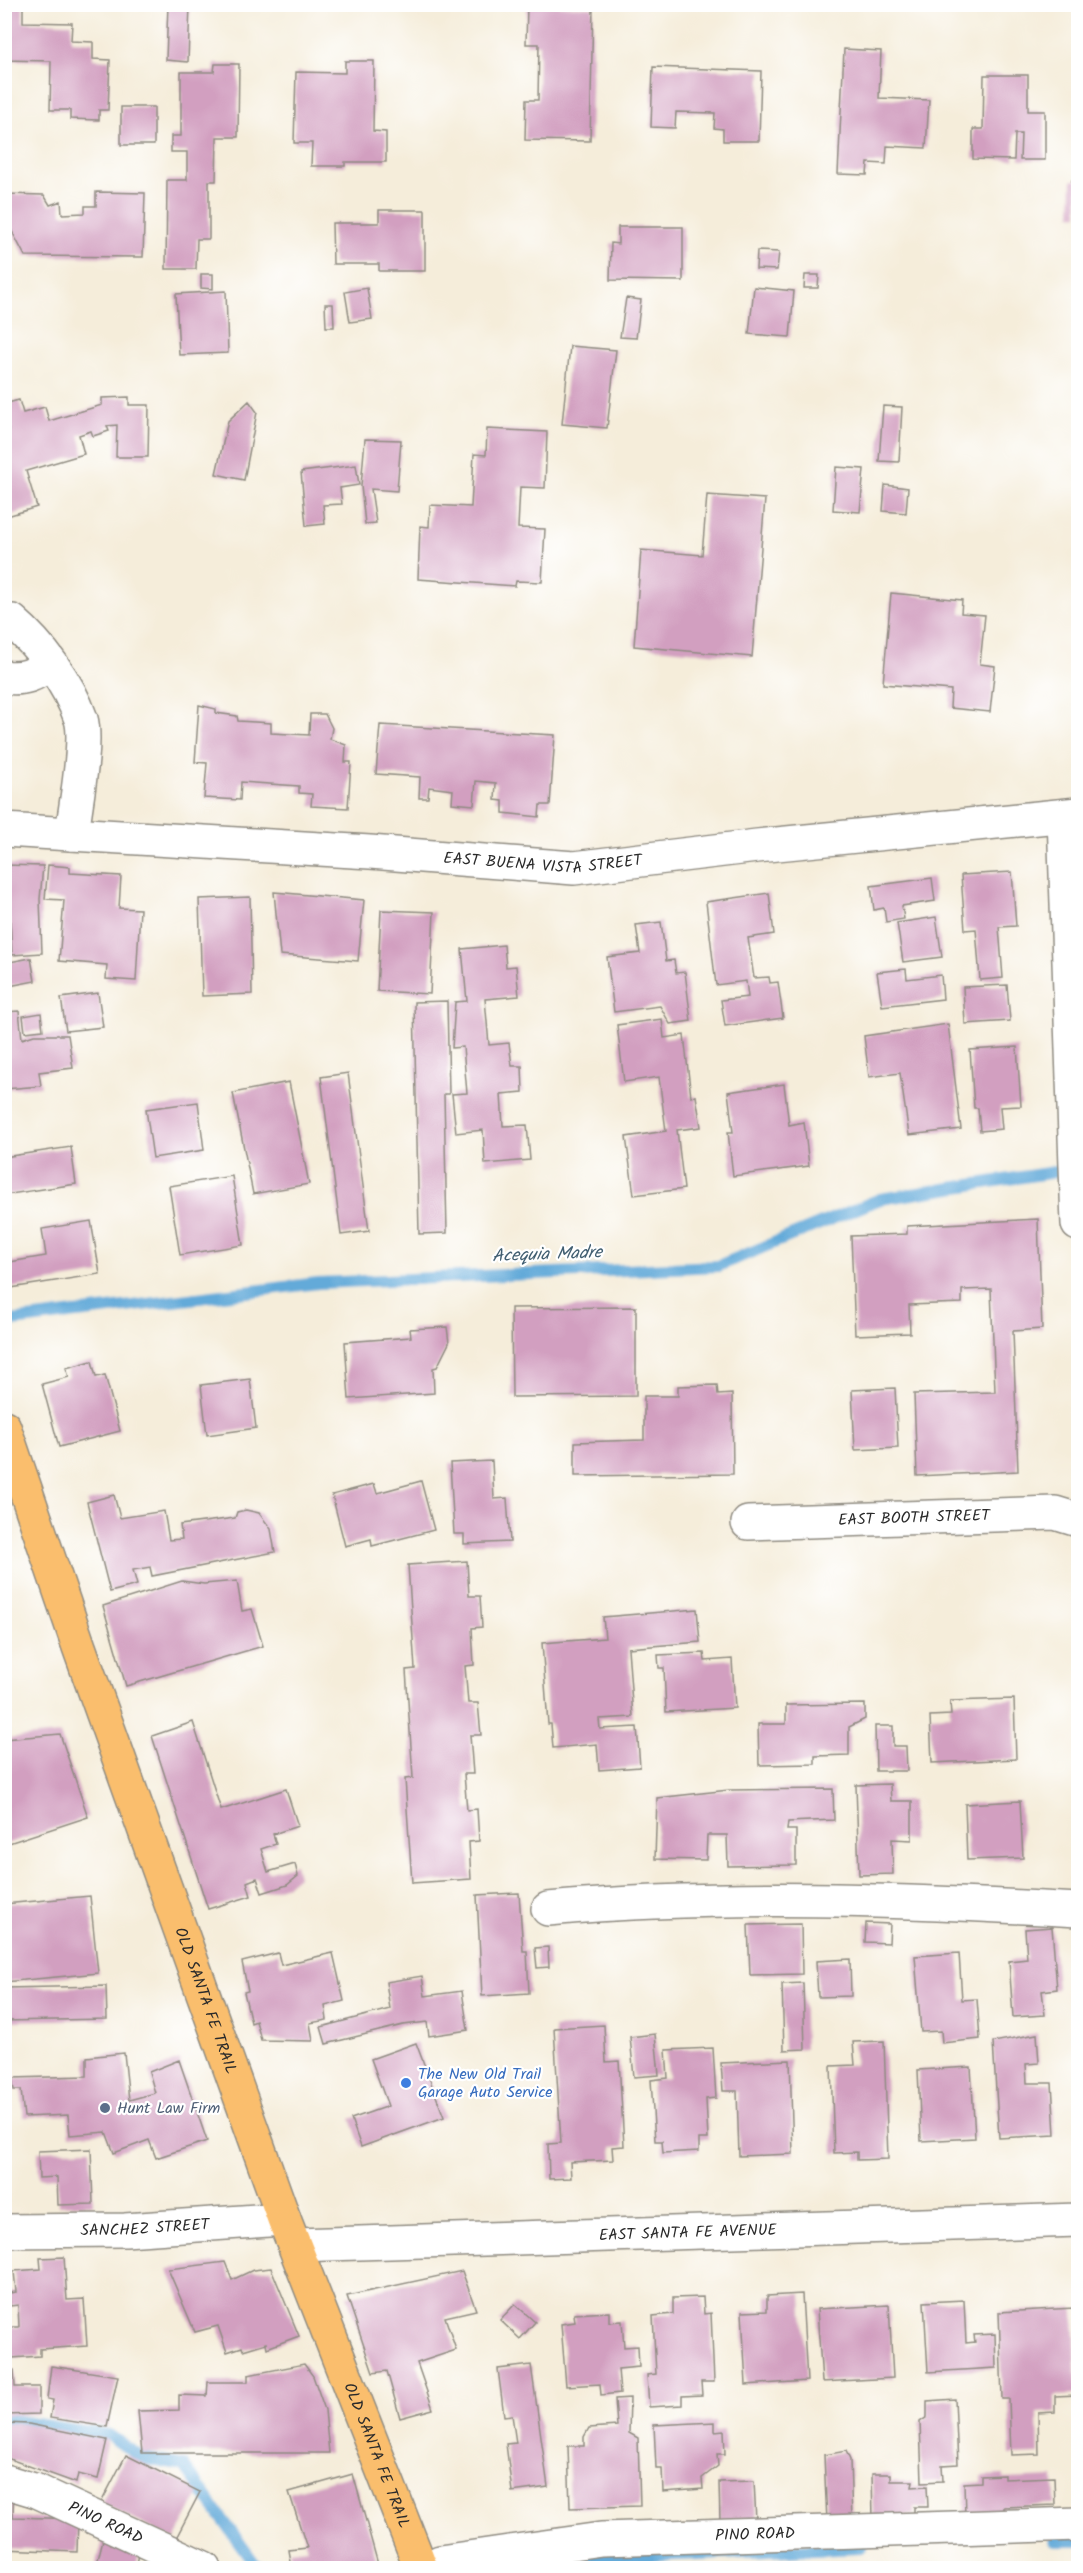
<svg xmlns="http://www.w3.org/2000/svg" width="1083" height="2573" viewBox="0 0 1083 2573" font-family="Kalam,sans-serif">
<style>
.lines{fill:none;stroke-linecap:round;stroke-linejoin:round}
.stream{stroke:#63aad9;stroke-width:12}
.building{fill:#d29fc0}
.minor-casing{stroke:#908c82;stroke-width:36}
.major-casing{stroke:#908c82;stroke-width:36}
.minor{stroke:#fff;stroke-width:33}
.major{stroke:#fabe6d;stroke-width:33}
.shop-dot{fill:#3f7fe0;stroke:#fff;stroke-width:2}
.service-dot{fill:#5c6f8a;stroke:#fff;stroke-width:2}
.labels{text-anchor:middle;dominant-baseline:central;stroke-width:4.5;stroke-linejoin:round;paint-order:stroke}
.street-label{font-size:16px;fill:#2b2b2b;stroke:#fff}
.shop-label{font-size:16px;fill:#366cbe;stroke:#fff;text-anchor:start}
.service-label{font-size:16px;fill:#4e5e75;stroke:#fff;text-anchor:start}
.water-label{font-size:18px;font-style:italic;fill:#415e71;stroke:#fff}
</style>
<rect width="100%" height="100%" fill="#fff"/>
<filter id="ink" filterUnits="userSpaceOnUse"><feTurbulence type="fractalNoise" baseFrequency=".0167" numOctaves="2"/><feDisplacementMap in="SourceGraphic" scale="12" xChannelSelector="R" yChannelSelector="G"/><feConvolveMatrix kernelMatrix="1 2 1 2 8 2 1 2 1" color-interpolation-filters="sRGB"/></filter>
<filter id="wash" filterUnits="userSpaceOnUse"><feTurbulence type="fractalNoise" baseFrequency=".008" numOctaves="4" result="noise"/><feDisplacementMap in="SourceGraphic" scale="24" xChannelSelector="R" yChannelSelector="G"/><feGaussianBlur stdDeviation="1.35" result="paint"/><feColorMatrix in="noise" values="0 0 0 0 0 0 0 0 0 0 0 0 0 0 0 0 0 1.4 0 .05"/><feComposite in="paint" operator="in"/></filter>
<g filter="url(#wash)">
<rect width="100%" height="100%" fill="#f5edda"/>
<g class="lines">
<path class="stream" d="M4 1322 318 1283 718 1266 880 1199 1074 1169
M4 2419 109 2435 142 2458 184 2466 255 2564 263 2568
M1055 2541H1078
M541 2563 602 2558 861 2547"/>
</g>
<g id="blocks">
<path class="building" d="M4 4H23V22L72 23 71 41 93 42V59L110 60 108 110H99V120L70 119V110H50L51 61 4 60Z
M168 4H190L188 62 166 60Z
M527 5 593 7 590 141 525 140 526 100H538L539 44H526Z
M844 49 881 51 879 98 929 100 926 148 887 146 886 164 868 163 867 175 838 174Z
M345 61H374L373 131 386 132V162H345V166H311L312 143H294L296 72 345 73Z
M215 64H239L238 137H217L216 181H209V239H197L196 269H166L167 180H187V152H171V136H181V72H214Z
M653 67 761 71 759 141H723V129L714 128 715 113 676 112 675 128 651 127Z
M984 75H1028V111H1045V160H1020L1021 134H1015L1014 160 973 159V129H983Z
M121 107H154V145H121Z
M1072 180H1078V215H1071Z
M96 192 145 193 143 257 25 256 4 216V194L44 195 50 205 61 201 62 214 85 213V206H96Z
M379 210H425V271H379V264H333L332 223H379Z
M618 227H683V281L610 280 611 243 618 244Z
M757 251 779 252 777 270 756 269Z
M201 274H213V289L201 288Z
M805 275H819L818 288H804Z
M754 287 794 291 790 337 749 334Z
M367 288 372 319 350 322 345 292Z
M226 291 228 353 179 355 176 294Z
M626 298 641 300 636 338 620 337Z
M325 304H333L334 327H326Z
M570 346 616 350 607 428 562 424Z
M129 397V405H149L148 457H116L117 425 107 426 109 431 93 436 91 431 79 435 84 454 26 471 37 507 4 517V433L9 432 4 404 19 400 23 413 45 407 49 421 102 405V398Z
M249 401 257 412 244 480 216 474 228 421Z
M883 406 902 407 899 462 879 461Z
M487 429 547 432 545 488 520 487 518 528 545 529 542 582 516 581 515 586 418 579 420 526 429 527 430 505 471 507 474 454 486 455Z
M365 439 401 440 397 491 371 489 376 523 365 524 361 486Z
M356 465 359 485 340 488 342 504 323 505 325 524 306 526 301 472Z
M836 467 864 469 860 512 833 510Z
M885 485 908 488 906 513 883 511Z
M707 495 765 499 752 657 634 646 641 550 702 555Z
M891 593 962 600 961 613 985 615 980 664 995 666 990 712 950 708 951 690 883 684Z
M199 705 216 709V713L237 716 238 721 271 723V733L309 735 310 714H325L332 728 330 739 346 745 345 762H351L348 808 311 806 312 794 299 793V786L241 782 240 800 204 798 207 763 195 762Z
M380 725 555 735 550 805H540L539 817 503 813V801L495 800 496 783 476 781 474 805 452 803 453 790 429 787 428 798H419L420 777 376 774Z
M4 865 43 866 40 899 42 953 12 955 10 920 5 921 4 918Z
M48 865 70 867V873L121 876 119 908 140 909 136 981 106 979 107 965 59 961 64 900 45 899Z
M1012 872 1016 926 999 927 1003 978 980 980 976 929 965 930 961 875Z
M932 878 935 901 902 906 904 919 886 922 884 908 874 910 871 886Z
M274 892 364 900 358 961 280 955Z
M769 893 774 934 748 938 754 978 769 977 770 983 778 982 783 1018 725 1026 721 1000 748 997 746 981 716 985 706 902Z
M250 897 252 994 202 996 199 899Z
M381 910 434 912 430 994 377 991Z
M936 917 942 957 903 962 897 923Z
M661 922 666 961 674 960 676 973 685 972 691 1021 670 1024 660 1006 614 1012 607 957 640 953 636 925Z
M504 945 506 967 516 966 519 996 485 999 489 1045 509 1043 512 1066H522L523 1092 501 1094 503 1126 527 1125 530 1160 485 1164 483 1130 456 1133 452 1094 467 1093 463 1047 452 1048 455 1002 467 1001 462 949Z
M31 958 35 981 4 987V963Z
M906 969 907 979 941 975 943 999 882 1006 877 972Z
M1007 985 1010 1021 965 1024 963 987Z
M98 993 103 1027 66 1031 61 998Z
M447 1001 449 1094H444L447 1233 419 1234 414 1002Z
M19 1011 22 1039 34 1035H68L73 1068 39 1072 41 1086 5 1089V1012Z
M41 1013 43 1030 25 1032 23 1016Z
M662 1019 664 1038 684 1035 691 1097 696 1096 701 1127 677 1130 684 1189 634 1195 626 1137 666 1131 659 1077 624 1082 617 1025Z
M948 1024 961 1129 909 1135 900 1073 869 1077 864 1036Z
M1017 1047 1021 1106 1000 1107 1002 1129 980 1131 978 1108H974L970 1050Z
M348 1073 369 1231 341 1235 321 1077Z
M289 1082 309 1184 253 1194 233 1093Z
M784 1084 789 1125 804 1122 809 1166 733 1176 728 1132H733L728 1092Z
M198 1102 204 1150 153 1158 146 1109Z
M71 1147 76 1184 4 1195V1157Z
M232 1176 243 1245 180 1255 169 1186Z
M1038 1219 1042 1329 1013 1331 1018 1471 917 1476 914 1394 995 1392 991 1289 962 1290V1303L909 1305 910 1333 855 1335 851 1236 907 1234V1226Z
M91 1221 100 1274 4 1289V1263L46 1256 42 1229Z
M636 1307V1396L512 1397 511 1308Z
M447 1327 449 1343 437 1367 433 1368 434 1393 349 1399 345 1342 411 1337 410 1329Z
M92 1361 96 1377 105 1375 120 1431 59 1447 42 1384 69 1377 66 1368Z
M250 1379 256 1428 207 1435 201 1385Z
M717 1385 718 1395 732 1394 733 1474 575 1476V1442L644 1440V1396H678V1386Z
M895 1388 898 1448 855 1450 852 1390Z
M492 1461 494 1499 507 1498 510 1542 464 1544V1534H454L450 1463Z
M421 1481 434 1530 372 1546 371 1539 345 1546 332 1495 374 1484 377 1493Z
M114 1495 120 1518 164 1511 169 1540 182 1539 180 1525 235 1518 237 1512 246 1510 259 1513 271 1529 275 1552 152 1576 150 1567 133 1570 137 1585 110 1592 87 1502Z
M467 1561 469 1596H480L482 1627 472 1628 474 1665 465 1666 468 1703H478L481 1735H470L473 1774H464L467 1810 477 1809 479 1841 469 1842 471 1879 412 1883 405 1779 413 1778 406 1670 415 1669 408 1565Z
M182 1581 204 1584 237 1581 242 1611 252 1609 263 1646 126 1686 103 1606Z
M4 1586 10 1624 4 1625Z
M697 1609 700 1642 628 1648 633 1717 599 1719 600 1729 637 1727 640 1767 599 1770 597 1744 553 1748 551 1724H548L542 1643 605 1638 603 1617Z
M704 1653 705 1661 732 1659 735 1708 666 1712 664 1668H659L658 1655Z
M1014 1699 1016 1759 932 1763 930 1716 951 1715 950 1701Z
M865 1704V1719L849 1727V1755L815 1756V1764L759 1765 758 1724H786V1705Z
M193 1722 221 1810 286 1789 298 1826 273 1834 276 1844 261 1849 268 1872 295 1864 298 1876 287 1885 262 1893 257 1878 247 1882 251 1896 208 1909 152 1736Z
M875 1726H893V1746H906L907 1771H876Z
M60 1734 88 1817 6 1844 4 1739Z
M890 1784 891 1801H912V1840L892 1839 893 1874 859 1875 856 1785Z
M833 1789 834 1820 788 1822 787 1830H796V1865L728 1866 727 1835H707L706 1860 655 1859 657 1798 729 1790Z
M1020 1801 1023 1858 967 1860 965 1804Z
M519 1893 523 1951H527L529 1993 482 1996 477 1895Z
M90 1896 98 1973 4 1982V1904Z
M866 1923 890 1924 889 1943 865 1942Z
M801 1924 802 1974 750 1975 748 1925Z
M1052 1927 1057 1989 1042 1991 1045 2015 1013 2017 1009 1961 1027 1959 1025 1929Z
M548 1947 549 1967 537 1968 535 1948Z
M278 1953 281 1965 333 1953 344 2001 325 2006 327 2020 310 2023 313 2041 261 2040 256 2021 251 2023 244 1992 248 1991 242 1962Z
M959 1953 962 2000 977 1999 980 2039 942 2043 941 2031 921 2032 915 1956Z
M850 1959 851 1996 818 1997 816 1961Z
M422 1976 425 1996 462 1991 468 2030 429 2036 427 2022 403 2025 326 2044 321 2027 390 2009 386 1982Z
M803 1983 805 2049 784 2050 782 1984Z
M106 1986 107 2019 4 2021V1988Z
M604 2025 606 2062 619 2061 624 2146 612 2147 613 2160 570 2162 571 2178 549 2179 548 2144 561 2143 554 2028Z
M655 2034 659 2075 634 2077 630 2037Z
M1037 2034 1039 2063 1026 2064 1027 2083H1052L1055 2135 999 2138 993 2042Z
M884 2041 888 2159 857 2160V2152L834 2153 831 2066 855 2065 853 2042Z
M416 2043 444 2117 361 2147 351 2119 388 2106 371 2059Z
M713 2048 716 2098 706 2099 708 2139H699V2151L663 2153 662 2141H655L651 2080 668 2078 666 2050Z
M124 2053 129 2100 155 2093 149 2072 179 2060 207 2141 156 2158 149 2140 114 2153 106 2132 70 2135 68 2115 24 2117 21 2090H14L12 2078 87 2076V2057Z
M790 2060 793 2154 739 2156 737 2091H723L721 2063Z
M971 2067 975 2138 921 2141 918 2070Z
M91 2149 93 2204 58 2205 57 2177 39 2178 38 2151Z
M64 2257 67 2300 84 2299 87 2346 40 2349V2356L12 2358 9 2327H19L18 2305 10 2306 9 2293 16 2292 14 2271 41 2269 40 2258Z
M225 2262 232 2280 253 2270 271 2268 299 2336 267 2348 266 2343 243 2350 242 2347 227 2352 218 2326 195 2332 168 2269Z
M462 2271 476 2310 445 2317 456 2350 417 2363 433 2409 400 2418 387 2371 373 2373 347 2296Z
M802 2294 807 2381 746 2385 742 2312 767 2311V2296Z
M703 2297 704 2314 711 2313 714 2382H701L702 2395 682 2396V2405L649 2407 647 2375 656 2374 653 2316 673 2314V2298Z
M964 2300 966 2343 975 2342 974 2335 995 2334 996 2368 928 2372 924 2302Z
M515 2304 535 2322 520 2339 500 2320Z
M889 2305 893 2378 822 2382 817 2309Z
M1074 2308 1077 2395 1055 2396V2412L1038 2413 1039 2454 1011 2455 1009 2399H1002L999 2312Z
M609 2312V2322L622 2321 624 2347 638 2346 639 2367 618 2369 620 2393 601 2395 600 2384 566 2386 561 2324 575 2322 574 2314Z
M304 2364 313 2376 325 2410 329 2453H142L138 2411 179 2410V2395L207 2396 208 2382H248V2375Z
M531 2365 548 2487 512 2492 506 2444 516 2443 512 2415 504 2416 498 2369Z
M51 2366 118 2376 107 2427 50 2418 53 2400 47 2399Z
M14 2370 15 2387H39V2414L4 2415V2371Z
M630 2398 629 2433 638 2438 640 2506 570 2508 568 2446H584V2437L589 2428 617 2426 615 2399Z
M955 2399 958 2464 942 2465 943 2481 922 2482 920 2422 927 2417V2401Z
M715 2422V2431L724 2430 725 2454H717L718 2466 702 2478 703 2489 663 2492 662 2468H656L654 2425Z
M4 2423 29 2424 107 2440 98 2479 78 2474 76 2483 4 2457Z
M846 2451 850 2460 852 2520 827 2522 824 2455Z
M126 2455 200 2492 175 2540 101 2503Z
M353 2474 379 2568H292L289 2550 307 2548 289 2492Z
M872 2474H891V2481H913L912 2487 927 2486 928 2507H914V2515L873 2520Z
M1004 2475V2479L1054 2477 1055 2505 1004 2507V2512L965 2514 964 2483 981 2482V2476Z
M754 2481 756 2520 720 2521 719 2482Z
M4 2484 14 2485 13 2517 78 2519 77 2552 4 2549Z
M104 2535 140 2550 136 2568H96Z"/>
</g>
</g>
<g filter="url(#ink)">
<use href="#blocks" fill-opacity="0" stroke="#908c82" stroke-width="1.5"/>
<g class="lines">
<defs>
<g id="minor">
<path d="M4 622 12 621C41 646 68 682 81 719 88 742 75 807 72 834"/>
<path d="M4 677C24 680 35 675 50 663"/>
<path d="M1064 816 1078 1224"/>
<path id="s1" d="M4 830 370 852 574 868 757 846 1078 814"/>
<path id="s2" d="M748 1523 1055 1513 1078 1520"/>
<path d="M548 1909C724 1893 902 1900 1078 1910"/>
<path id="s3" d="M4 2231 125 2230 284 2219"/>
<path id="s4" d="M296 2245 1078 2220"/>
<path id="s5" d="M4 2481 37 2491 204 2568"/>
<path id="s6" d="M436 2568 440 2562 601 2539 1078 2524"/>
</g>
<g id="major">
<path id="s7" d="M4 1427 79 1647 284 2219 421 2568"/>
</g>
</defs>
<use href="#minor" class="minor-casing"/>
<use href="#major" class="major-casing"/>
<use href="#minor" class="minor"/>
<use href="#major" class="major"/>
</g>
</g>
<circle class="shop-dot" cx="406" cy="2083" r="6"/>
<circle class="service-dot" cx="105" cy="2108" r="6"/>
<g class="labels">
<g class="street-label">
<text stroke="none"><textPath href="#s1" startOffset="540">EAST BUENA VISTA STREET</textPath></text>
<text stroke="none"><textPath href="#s2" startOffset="166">EAST BOOTH STREET</textPath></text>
<text stroke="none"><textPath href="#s7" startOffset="608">OLD SANTA FE TRAIL</textPath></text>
<text stroke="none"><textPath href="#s3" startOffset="141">SANCHEZ STREET</textPath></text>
<text stroke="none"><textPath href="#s4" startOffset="392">EAST SANTA FE AVENUE</textPath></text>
<text stroke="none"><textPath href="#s7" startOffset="1094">OLD SANTA FE TRAIL</textPath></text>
<text stroke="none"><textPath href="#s5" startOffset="110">PINO ROAD</textPath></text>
<text stroke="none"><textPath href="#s6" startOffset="324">PINO ROAD</textPath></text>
</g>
<g class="shop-label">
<text x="418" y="2074">The New Old Trail<tspan x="418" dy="18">Garage Auto Service</tspan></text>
</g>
<g class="service-label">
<text x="117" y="2108">Hunt Law Firm</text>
</g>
<g class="water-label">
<text transform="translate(547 1255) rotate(-2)">Acequia Madre</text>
</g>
</g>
<rect width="1083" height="2573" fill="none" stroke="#fff" stroke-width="24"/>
</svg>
